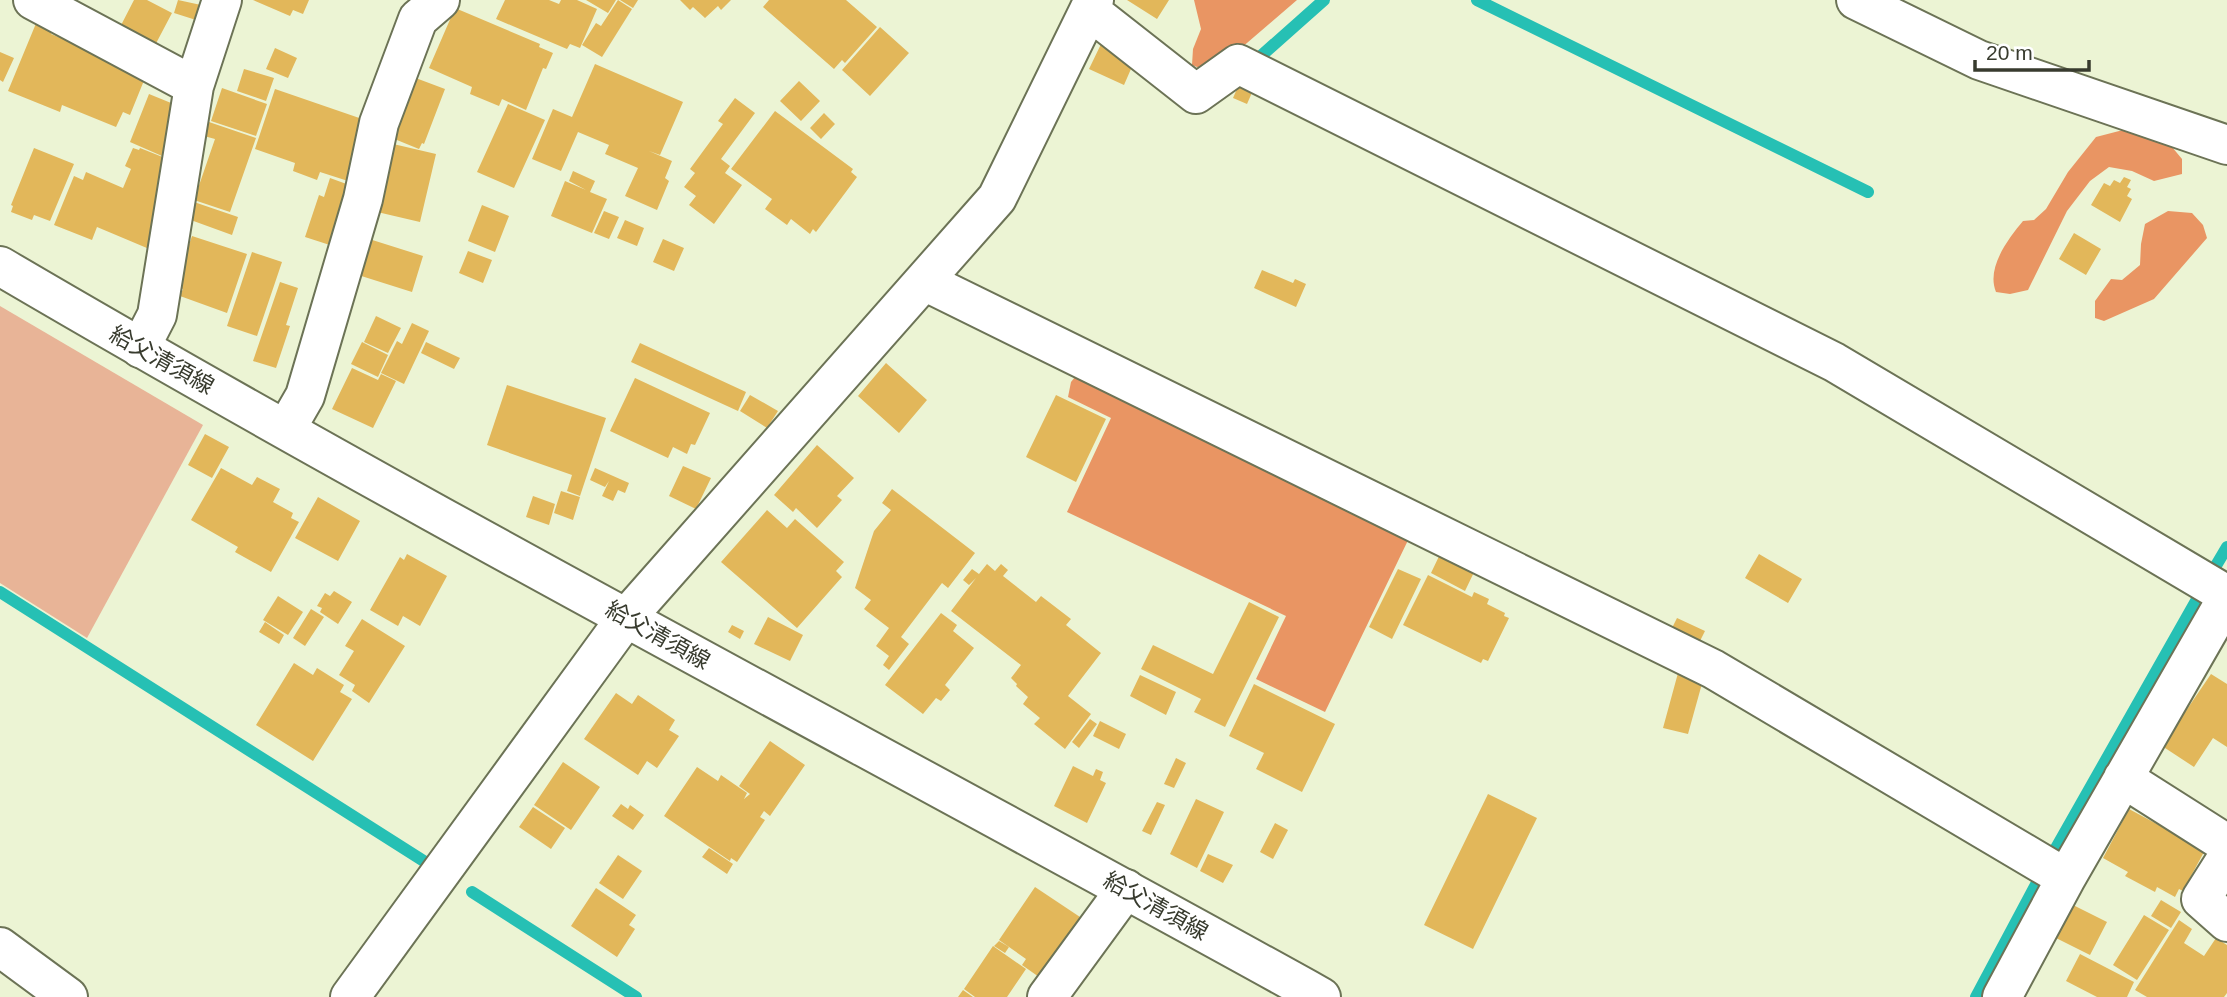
<svg xmlns="http://www.w3.org/2000/svg" width="2227" height="997" viewBox="0 0 2227 997" font-family="Arial,'Noto Sans JP',sans-serif">
<style>
.green{fill:#e8b497}
.forest{fill:#e99563}
.lines{fill:none;stroke-linecap:round;stroke-linejoin:round}
.stream{stroke:#26c0b4;stroke-width:12}
.building{fill:#e2b75a}
.minor-casing{stroke:#6c7356;stroke-width:42}
.major-casing{stroke:#6c7356;stroke-width:42}
.minor{stroke:#fff;stroke-width:38}
.major{stroke:#fff;stroke-width:38}
.labels{text-anchor:middle;dominant-baseline:central;stroke-width:5;stroke-linejoin:round;paint-order:stroke}
.street-label{font-size:23px;fill:#383b2e;stroke:#fff}
</style>
<rect width="100%" height="100%" fill="#ecf4d4"/>
<path class="green" d="M0 306 203 425 87 638 0 583Z"/>
<path class="forest" d="M1194 0H1297L1212 73 1192 65 1193 49 1201 29Z
M2123 130 2172 147 2182 159V174L2154 181 2132 171 2109 167 2090 181 2067 211 2028 290 2010 294 1996 292C1986 268 2008 239 2023 221L2034 220 2046 209 2068 172 2096 137Z
M2168 211 2192 213 2203 225 2207 238 2154 299 2104 321 2095 318V301L2111 279 2122 280 2140 265 2141 244 2145 224Z
M1079 372 1412 532 1325 712 1256 679 1286 616 1067 512 1111 418 1068 397 1071 382Z"/>
<g class="lines">
<path class="stream" d="M1477 0 1868 192
M1262 55 1324 0
M2211 574 2227 547
M0 592 430 865
M2051 857 2200 594
M472 892 636 997
M1976 997 2041 875"/>
</g>
<path class="building" d="M134 0H147L172 13 152 51 117 33Z
M178 0 201 5 196 20 174 13Z
M253 0H309L303 14 293 10 290 16Z
M505 0H549L559 4 561 0H577L597 9 580 48 570 44 567 49 496 19Z
M586 0H616L608 13Z
M618 0 632 9 602 57 582 45 596 23 601 26Z
M620 0H638L633 8Z
M680 0H731L721 10 718 6 705 18 693 7 690 10Z
M769 0H846L877 27 845 63 842 60 834 69 763 7Z
M1127 0H1169L1157 19Z
M455 8 540 44 539 47 553 53 546 69 543 68 526 110 502 99 499 106 470 94 472 87 429 68Z
M37 21 53 28 51 34 128 66 145 78 130 115 123 112 116 127 62 105 60 112 8 91Z
M880 27 909 53 870 96 842 70Z
M1103 40 1134 62 1124 85 1089 69Z
M275 48 297 58 288 78 266 69Z
M0 52 14 58 3 82 0 80Z
M595 64 683 102 660 155 649 151 672 161 665 178 669 181 657 210 625 196 638 168 605 154 609 145 578 132 561 171 532 159 553 109 572 117Z
M244 69 274 78 266 101 237 91Z
M413 77 445 89 424 144 422 143 419 149 392 138Z
M799 81 820 101 801 121 780 101Z
M1240 82 1254 88 1247 104 1233 98Z
M222 88 267 104 256 136 211 121Z
M275 89 368 121 348 181 320 172 317 180 293 171 295 163 255 149Z
M149 94 176 105 174 125 162 156 130 142Z
M735 98 755 113 721 159 730 166 725 173 742 185 714 224 689 205 696 196 684 187 695 173 690 169 723 124 718 121Z
M508 104 545 120 514 188 477 172Z
M775 111 853 169 851 172 857 177 816 232 813 229 810 234 791 219 787 225 765 209 772 199 731 169Z
M824 113 835 124 821 139 810 128Z
M209 122 256 138 230 212 194 200 215 139 204 136Z
M389 143 436 154 420 222 373 211Z
M34 148 74 164 50 221 34 215 32 220 11 212 13 206 11 205Z
M133 148 139 150 140 148 165 158 154 251 97 227 92 240 54 225 74 176 83 180 86 172 123 188 131 169 125 166Z
M573 171 595 181 590 192 607 199 592 233 551 216 565 181 586 190 569 181Z
M2124 177 2131 180 2127 187 2131 189 2127 196 2132 199 2120 222 2091 205 2104 183 2110 186 2114 180 2120 183Z
M330 178 352 186 336 247 305 237 319 195 324 197Z
M194 202 238 217 232 235 188 219Z
M482 205 509 216 495 252 468 241Z
M604 211 619 217 609 239 594 233Z
M625 220 644 228 637 246 617 238Z
M2074 233 2101 249 2086 275 2059 259Z
M192 236 247 254 227 313 180 296 183 289 175 286Z
M366 238 423 256 412 292 355 274Z
M663 239 684 248 674 271 653 262Z
M468 251 492 260 483 283 459 273Z
M252 252 282 262 257 336 227 326Z
M1262 270 1293 283 1295 279 1306 284 1296 307 1254 288Z
M280 282 298 288 286 325 290 326 276 368 253 361Z
M376 316 401 328 388 353 364 342Z
M412 323 429 331 404 384 381 373 397 341 402 344Z
M362 342 388 355 378 377 351 364Z
M426 342 460 358 454 369 421 353Z
M640 343 746 392 738 411 631 362Z
M886 363 927 400 899 433 858 396Z
M352 368 378 380 381 374 396 381 373 428 332 409Z
M635 378 710 413 695 445 691 444 687 454 673 447 668 458 610 431Z
M507 385 606 418 580 496 567 491 572 475 487 445Z
M750 395 778 411 767 428 740 411Z
M1056 395 1106 419 1076 482 1026 457Z
M205 434 229 447 212 478 188 465Z
M817 445 854 478 837 496 842 500 817 528 796 508 793 512 774 495Z
M683 466 711 478 696 509 669 496Z
M221 468 252 485 257 477 280 489 273 502 293 513 291 518 299 522 271 572 235 552 238 547 191 520Z
M595 468 629 483 625 493 618 490 613 501 602 496 609 481 605 487 590 480Z
M892 489 975 553 948 588 942 583 901 637 909 644 889 670 883 665 889 656 876 646 889 628 864 609 871 600 855 588 874 531 891 510 882 503Z
M561 491 580 497 573 520 554 513Z
M533 496 555 504 549 525 526 517Z
M318 497 360 521 338 561 295 538Z
M767 510 787 528 795 519 844 562 836 571 842 577 797 628 721 562Z
M1442 550 1477 566 1465 591 1431 573Z
M407 554 447 576 420 626 403 616 398 626 370 610 400 557 404 560Z
M1759 554 1802 579 1788 603 1745 578Z
M987 564 995 571 1001 564 1008 570 1003 576 1036 602 1041 596 1071 619 1066 625 1101 653 1068 696 1091 714 1065 749 1034 724 1040 718 1023 704 1028 697 1016 686 1017 684 1011 678 1021 665 951 611 976 578 969 585 963 580 972 569 979 574Z
M1398 569 1421 579 1392 639 1369 627Z
M1428 575 1472 597 1474 592 1489 599 1487 604 1505 613 1504 616 1509 618 1488 661 1483 659 1481 663 1403 625Z
M334 591 352 602 338 624 320 612 322 608 317 606 325 593 330 596Z
M278 596 303 612 288 635 263 620Z
M1249 602 1279 617 1225 727 1194 712 1201 699 1141 669 1153 645 1213 674Z
M311 609 324 617 305 646 293 638Z
M941 613 957 625 953 631 974 648 945 685 950 690 941 701 936 698 923 714 885 685Z
M768 617 803 635 790 661 754 644Z
M1677 618 1705 631 1697 647 1669 634Z
M362 619 405 646 369 703 352 691 355 685 339 675 354 651 345 646Z
M265 622 284 635 279 644 259 632Z
M732 625 744 631 740 639 728 632Z
M294 663 313 675 317 668 344 685 340 692 352 699 313 761 256 725Z
M1678 673 1703 680 1688 734 1663 728Z
M2211 674 2227 684V747L2213 738 2194 767 2162 746Z
M1140 675 1176 692 1166 715 1130 696Z
M1254 684 1335 724 1302 792 1256 769 1264 753 1229 736Z
M616 693 632 704 638 695 675 720 669 730 679 736 657 768 647 761 638 775 584 739Z
M1090 719 1097 724 1079 748 1072 742Z
M1100 721 1126 734 1119 749 1093 736Z
M770 741 805 765 770 816 764 811 760 817 765 820 737 862 731 858 730 861 664 816 697 767 718 781 721 775 747 793 744 799 750 794 739 786Z
M1176 758 1186 763 1174 788 1164 784Z
M563 762 600 787 571 830 534 805Z
M1073 766 1093 776 1096 769 1103 772 1100 780 1106 783 1087 823 1054 806Z
M1488 794 1537 818 1473 949 1424 925Z
M1196 799 1224 812 1197 868 1170 854Z
M1157 802 1165 805 1151 835 1142 831Z
M621 804 628 809 630 805 644 815 633 830 612 816Z
M533 807 565 828 551 849 519 827Z
M2129 809 2205 850 2183 891 2179 889 2175 897 2157 887 2155 892 2125 876 2128 872 2103 858Z
M1275 823 1288 830 1273 859 1260 852Z
M709 848 733 864 727 874 702 857Z
M1208 854 1233 865 1223 883 1200 871Z
M618 855 642 871 623 899 599 883Z
M1035 887 1080 917 1039 977 1022 965 1026 959 999 940Z
M596 888 636 915 629 925 635 929 617 957 571 926Z
M2161 900 2181 912 2171 928 2151 916Z
M2073 905 2107 922 2090 955 2056 938Z
M2144 915 2169 930 2137 980 2113 965Z
M2179 920 2192 929 2184 943 2204 956 2216 938 2227 945V993L2224 997H2147L2135 990Z
M999 941 1009 947 1005 953 994 946Z
M993 946 1026 969 1007 997H975L964 989Z
M2080 954 2134 982 2127 997H2097L2066 981Z
M963 990 973 997H958Z"/>
<g class="lines">
<defs>
<path id="minor" d="M33 0 194 86
M1856 0 1979 60 2227 145
M1089 10 1196 94 1238 64 1834 362 2227 595
M924 281 1713 669 2066 878
M140 348 157 315 194 86 222 0
M286 429 305 396 363 199 379 123 418 19 440 0
M2123 778 2227 844
M2227 858 2201 899 2227 922
M0 947 68 997
M350 997 626 618 997 198 1094 0
M1047 997 1126 889
M2002 997 2066 878 2227 598"/>
<path id="major" d="M0 266C434 521 881 753 1321 997"/>
</defs>
<use href="#minor" class="minor-casing"/>
<use href="#major" class="major-casing"/>
<use href="#minor" class="minor"/>
<use href="#major" class="major"/>
</g>
<g class="labels">
<g class="street-label">
<text transform="translate(162 360) rotate(29)">給父清須線</text>
<text transform="translate(658 635) rotate(29)">給父清須線</text>
<text transform="translate(1156 906) rotate(29)">給父清須線</text>
</g>
</g>
<path d="M1975 60v10h114v-10" fill="none" stroke="#383b2e" stroke-width="3.5"/>
<text x="1986" y="60" font-size="21" fill="#383b2e" stroke="#ffffff" stroke-width="5" paint-order="stroke">20 m</text>
</svg>
